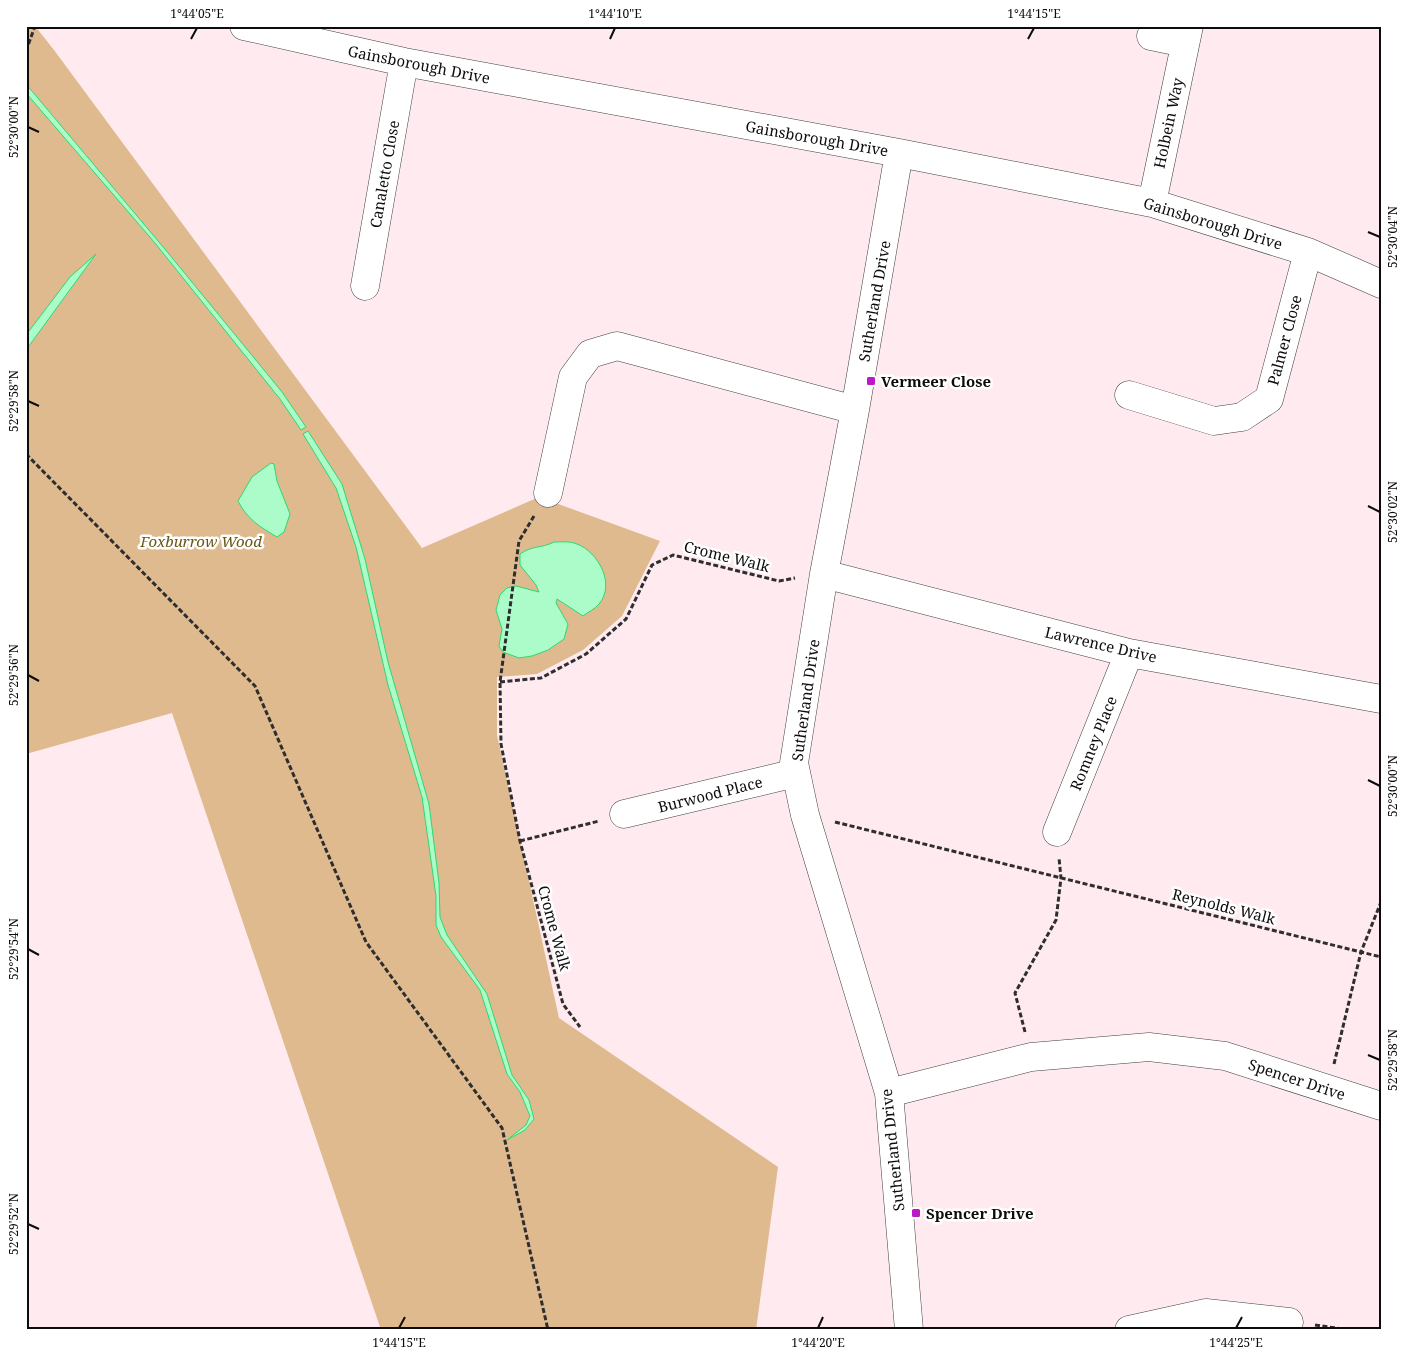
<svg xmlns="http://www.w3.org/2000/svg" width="1407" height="1356" viewBox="0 0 1407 1356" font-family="'Noto Serif',serif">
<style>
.forest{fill:#dfba8f}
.water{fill:#abfcc8;stroke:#2bd96e}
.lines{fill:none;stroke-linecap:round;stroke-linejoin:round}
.street-casing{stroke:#3f3f3f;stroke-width:29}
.path{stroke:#2e2e2e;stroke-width:3;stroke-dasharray:5 2.5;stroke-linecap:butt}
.street{stroke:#fff;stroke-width:28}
.ticks{fill:none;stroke:#0c0c0c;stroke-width:2}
.poi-dot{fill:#bd18c8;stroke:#fff;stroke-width:2}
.labels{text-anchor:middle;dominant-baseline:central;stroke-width:5;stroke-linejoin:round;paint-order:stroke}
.street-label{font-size:15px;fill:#0c0c0c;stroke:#fff}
.poi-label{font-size:15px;font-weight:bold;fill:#0c0c0c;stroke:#fff;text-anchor:start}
.park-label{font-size:15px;font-style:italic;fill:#695717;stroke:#fff}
.neatline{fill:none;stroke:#0c0c0c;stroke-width:2}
.ticks-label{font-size:12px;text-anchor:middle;fill:#0c0c0c}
</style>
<rect width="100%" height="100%" fill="#ffebef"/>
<path class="forest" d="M26 26H35L54 50 422 548 539 497 660 541 622 616 583 650 537 674 497 677V735L559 1018 778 1167 756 1330H381L172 713 26 754Z"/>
<path class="water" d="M26 84 164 248 282 392 306 427 301 430 280 399 155 243 26 93Z
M96 254 26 350V335L70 277Z
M308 431 342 484 365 559 388 662 429 804 439 883 440 917 447 935 487 994 512 1075 529 1100 534 1119 525 1130 507 1140 526 1125 530 1116 520 1092 507 1074 480 990 441 937 436 925V896L422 797 388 685 356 547 336 488 303 434Z
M271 463 274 464 277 481 290 514 284 532 277 537C260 527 247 519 238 501L252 477Z
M554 542C561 542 570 541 577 544 598 552 616 584 599 604 595 609 588 612 583 616L557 599 556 603 568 624 564 639 548 650 532 656 519 658 503 652 499 646 502 629 496 610 500 595 507 588 516 586 539 592 536 585 520 565V554C533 545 540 549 554 542Z"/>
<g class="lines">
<defs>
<path id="street" d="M244 26 404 62 899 153 1152 203 1308 252 1381 284
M1151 36 1185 43
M899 153 855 410 824 574 794 763 805 815 889 1093 909 1330
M1152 203 1189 26
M365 286 404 62
M1129 395 1214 421 1242 417 1269 399 1308 252
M548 493 573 377 590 354 617 346 855 410
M824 574 1129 653 1381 699
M624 814 796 773
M1057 832 1129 653
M889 1093 1031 1057 1149 1047 1225 1056 1381 1106
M1129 1330 1206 1313 1289 1322"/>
</defs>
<use href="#street" class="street-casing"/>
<path class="path" d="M26 51 35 26
M26 454 255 686 366 942 502 1128 548 1330
M534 516 519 541 500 682 501 744 520 841 563 1004 580 1027
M500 682 541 678 586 654 626 619 652 565 673 555 779 581 795 578
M835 822 1381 957
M520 841 599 821
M1025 1032 1015 993 1056 920 1061 878 1059 858
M1334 1064 1361 952 1381 902
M1315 1325 1350 1330"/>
<use href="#street" class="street"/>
</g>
<path class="ticks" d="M191 39 197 28M610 39 615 28M1028 39 1034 28M28 127 39 132M1368 232 1380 237M28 401 39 406M1368 506 1380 512M28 675 39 681M1368 780 1380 786M28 949 39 955M1368 1055 1380 1060M28 1224 39 1229M399 1328 405 1317M818 1328 823 1317M1236 1328 1242 1317"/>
<g class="poi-dot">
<rect x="866" y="376" width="10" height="10" rx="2.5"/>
<rect x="911" y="1208" width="10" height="10" rx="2.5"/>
</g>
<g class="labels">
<g class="street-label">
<text transform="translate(419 64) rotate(11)">Gainsborough Drive</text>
<text transform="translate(1168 123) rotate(-78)">Holbein Way</text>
<text transform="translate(817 138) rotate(10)">Gainsborough Drive</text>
<text transform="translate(384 174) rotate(-80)">Canaletto Close</text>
<text transform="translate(1213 223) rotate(17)">Gainsborough Drive</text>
<text transform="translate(874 301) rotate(-80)">Sutherland Drive</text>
<text transform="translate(1284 340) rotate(-75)">Palmer Close</text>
<text transform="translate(727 556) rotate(14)">Crome Walk</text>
<text transform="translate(1101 644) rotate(13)">Lawrence Drive</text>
<text transform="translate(805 700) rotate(-82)">Sutherland Drive</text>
<text transform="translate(1093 743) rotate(-68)">Romney Place</text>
<text transform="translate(710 794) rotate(-14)">Burwood Place</text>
<text transform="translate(1224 906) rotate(14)">Reynolds Walk</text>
<text transform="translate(555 928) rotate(75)">Crome Walk</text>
<text transform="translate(1297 1079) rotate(18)">Spencer Drive</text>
<text transform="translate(892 1150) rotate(-96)">Sutherland Drive</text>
</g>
<g class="poi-label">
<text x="881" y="381">Vermeer Close</text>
<text x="926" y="1213">Spencer Drive</text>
</g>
<g class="park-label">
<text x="201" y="541">Foxburrow Wood</text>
</g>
</g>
<rect width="1407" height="1356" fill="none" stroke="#ffffff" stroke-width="55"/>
<rect x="28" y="28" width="1352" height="1300" class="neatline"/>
<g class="ticks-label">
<text x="197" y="18">1°44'05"E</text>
<text x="615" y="18">1°44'10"E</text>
<text x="1034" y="18">1°44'15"E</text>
<text transform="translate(14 127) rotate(-90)" y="4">52°30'00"N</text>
<text transform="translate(1393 237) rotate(-90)" y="4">52°30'04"N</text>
<text transform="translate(14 401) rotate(-90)" y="4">52°29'58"N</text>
<text transform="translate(1393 512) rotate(-90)" y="4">52°30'02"N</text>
<text transform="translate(14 675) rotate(-90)" y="4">52°29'56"N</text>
<text transform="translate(1393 786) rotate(-90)" y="4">52°30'00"N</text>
<text transform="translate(14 949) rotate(-90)" y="4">52°29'54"N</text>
<text transform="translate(1393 1060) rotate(-90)" y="4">52°29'58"N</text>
<text transform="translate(14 1224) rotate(-90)" y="4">52°29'52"N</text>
<text x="399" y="1347">1°44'15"E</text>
<text x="818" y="1347">1°44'20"E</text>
<text x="1236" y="1347">1°44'25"E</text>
</g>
</svg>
